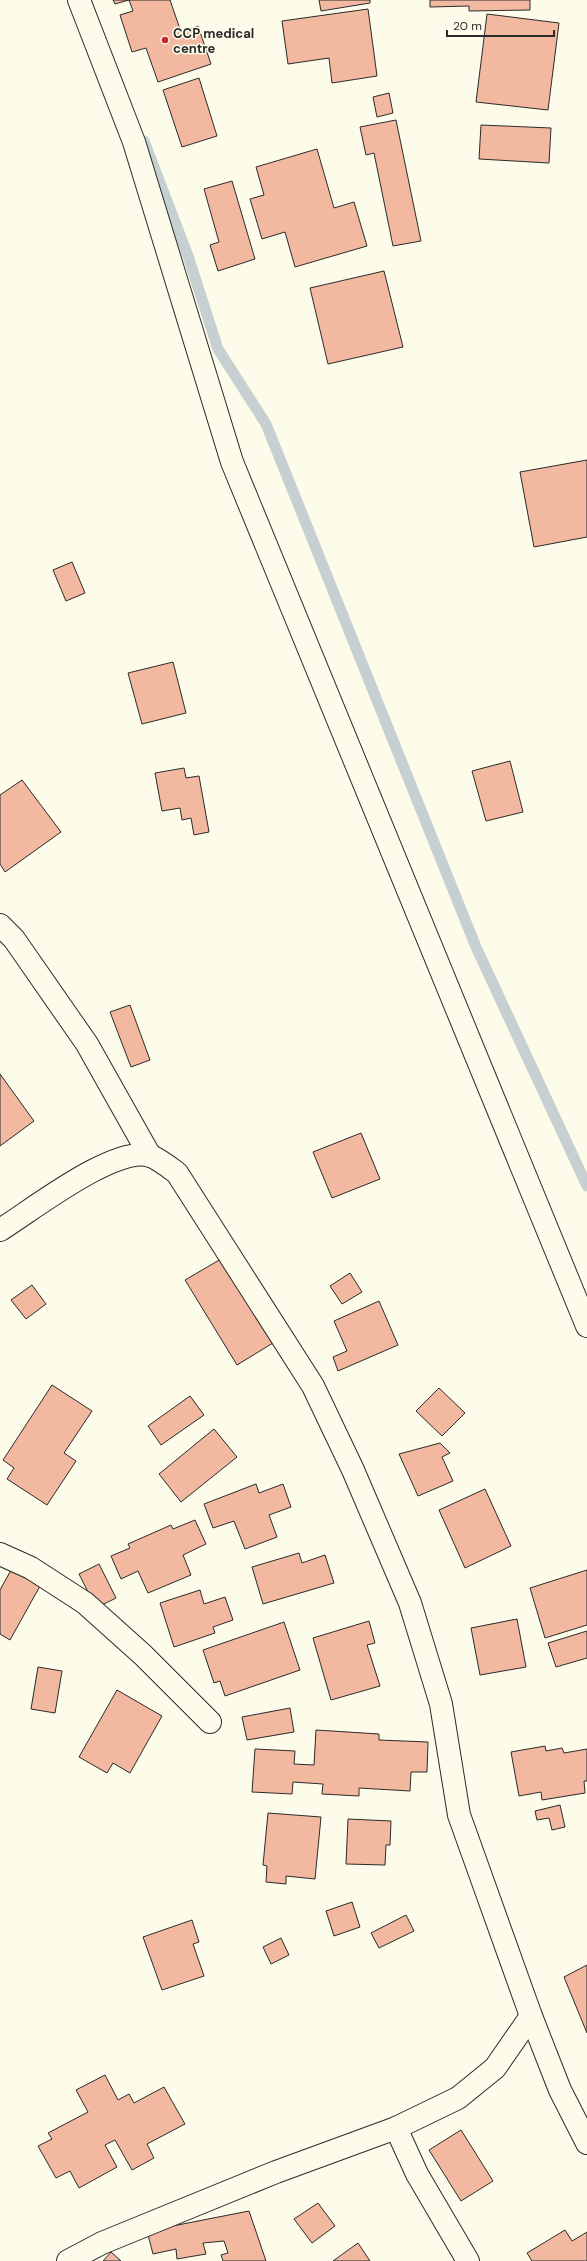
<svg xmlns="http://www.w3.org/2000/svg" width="587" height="2261" viewBox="0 0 587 2261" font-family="'DM Sans',sans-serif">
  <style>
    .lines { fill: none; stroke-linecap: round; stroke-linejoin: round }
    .stream { stroke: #c7d0d0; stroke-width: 11 }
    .building { fill: #f2b8a0; stroke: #2b2b2b }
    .minor-casing { stroke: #2b2b2b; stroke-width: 24 }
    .minor { stroke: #fdfbea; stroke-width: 22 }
    .poi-dot { fill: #c62828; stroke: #fdfbea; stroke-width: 1.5 }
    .labels { text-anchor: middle; stroke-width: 3; stroke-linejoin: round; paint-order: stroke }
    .poi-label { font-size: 13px; font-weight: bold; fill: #2b2b2b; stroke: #fdfbea; text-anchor: start }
  </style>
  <rect width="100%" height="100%" fill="#fdfbea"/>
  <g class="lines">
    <!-- stream -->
    <path class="stream" d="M144,141L188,256L218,349L266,424L476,947L587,1186"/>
  </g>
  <!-- building -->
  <g class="building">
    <path d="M113,0H129L115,4Z"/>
    <path d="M129,0H170L181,32L198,26L211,64L158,82L146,48L132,52L120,15L133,11Z"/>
    <path d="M319,0H370V3L321,11Z"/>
    <path d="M430,0H530V10L469,11V6L430,7Z"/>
    <path d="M368,9L377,76L332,83L329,58L288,64L282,21Z"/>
    <path d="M487,14L559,23L548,110L476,102Z"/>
    <path d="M199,78L217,136L182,147L163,90Z"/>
    <path d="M389,93L393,113L377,117L373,97Z"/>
    <path d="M396,120L421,241L393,246L374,153L366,155L360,127Z"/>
    <path d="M481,125L551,128L549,163L479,159Z"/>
    <path d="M317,149L334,208L354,202L367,246L295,267L285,232L262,239L250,199L264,195L256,167Z"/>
    <path d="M232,181L255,259L218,271L210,245L219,242L204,189Z"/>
    <path d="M384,271L403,347L328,364L310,288Z"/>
    <path d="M587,460V537L534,547L520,472Z"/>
    <path d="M72,562L85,593L66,601L53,570Z"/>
    <path d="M173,662L186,713L142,724L128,673Z"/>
    <path d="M510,761L523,812L486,821L472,771Z"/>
    <path d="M184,768L186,778L199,776L209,832L194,835L191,818L182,820L180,808L162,811L155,773Z"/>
    <path d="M22,780L61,832L5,872L0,864V795Z"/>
    <path d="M130,1005L150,1060L131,1067L110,1012Z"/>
    <path d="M0,1074L34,1121L0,1146Z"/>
    <path d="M361,1133L380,1179L332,1198L313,1152Z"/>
    <path d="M221,1259L273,1343L237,1365L185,1280Z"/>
    <path d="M350,1273L362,1292L342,1304L330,1286Z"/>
    <path d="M32,1285L46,1304L26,1319L11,1300Z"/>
    <path d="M379,1301L398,1345L338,1371L333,1357L347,1351L334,1321Z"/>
    <path d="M52,1385L92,1411L64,1453L76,1461L47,1505L7,1479L14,1468L3,1460Z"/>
    <path d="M439,1388L465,1413L442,1436L416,1411Z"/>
    <path d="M190,1396L204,1415L161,1445L148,1426Z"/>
    <path d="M214,1429L237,1457L181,1502L159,1474Z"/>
    <path d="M440,1443L450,1453L442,1457L453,1481L418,1496L399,1454Z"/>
    <path d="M256,1484L259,1493L283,1484L291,1507L269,1515L277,1537L245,1549L234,1521L213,1528L204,1504Z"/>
    <path d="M485,1489L511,1546L465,1568L439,1510Z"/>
    <path d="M195,1520L206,1544L183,1555L191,1575L148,1593L138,1571L121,1579L111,1556L130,1548L128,1544L171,1525L173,1529Z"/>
    <path d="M299,1553L302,1563L325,1555L334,1583L263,1604L252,1567Z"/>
    <path d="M99,1564L116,1598L96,1608L79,1574Z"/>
    <path d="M11,1570L40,1586L10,1640L0,1634V1590Z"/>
    <path d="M587,1570V1625L545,1638L530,1588Z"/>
    <path d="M200,1590L204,1604L225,1597L233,1620L213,1627L215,1633L174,1647L160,1603Z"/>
    <path d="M517,1619L526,1667L480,1675L471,1628Z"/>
    <path d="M369,1621L375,1643L367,1645L380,1686L331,1700L313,1638Z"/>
    <path d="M284,1622L300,1670L225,1696L220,1681L214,1683L203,1650Z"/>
    <path d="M587,1631V1658L556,1667L548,1643Z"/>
    <path d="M38,1667L62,1671L55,1713L31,1709Z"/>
    <path d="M117,1690L162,1716L130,1773L113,1763L107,1773L79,1757Z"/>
    <path d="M290,1708L294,1732L247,1740L242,1717Z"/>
    <path d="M316,1730L379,1734V1740L428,1742L427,1772H411L410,1791L359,1788V1796L322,1794L323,1784L293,1782L292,1794L252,1792L255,1749L295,1751L294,1764L314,1765Z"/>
    <path d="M545,1746L546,1751L562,1748L564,1753L587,1749V1781H584L585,1793L542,1800L541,1792L519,1796L511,1752Z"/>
    <path d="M560,1805L565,1827L552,1830L549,1818L537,1820L535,1811Z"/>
    <path d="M268,1813L321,1817L315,1879L286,1876V1884L266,1882L267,1866L263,1865Z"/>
    <path d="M348,1819L391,1821L390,1845H386L385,1865L346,1864Z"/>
    <path d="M352,1902L360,1927L334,1936L326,1911Z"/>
    <path d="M406,1915L414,1931L379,1948L371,1933Z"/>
    <path d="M192,1920L199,1942L193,1944L204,1976L162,1990L143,1937Z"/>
    <path d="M281,1938L289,1955L271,1964L263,1947Z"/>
    <path d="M587,1965V2033L564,1977Z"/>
    <path d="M105,2075L118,2100L129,2094L134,2103L164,2087L185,2124L147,2144L154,2158L132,2170L115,2140L105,2145L117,2167L79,2188L70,2171L56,2178L38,2146L52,2139L48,2133L88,2112L76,2090Z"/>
    <path d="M461,2130L493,2181L461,2201L429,2150Z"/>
    <path d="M318,2203L335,2226L312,2243L294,2219Z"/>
    <path d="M249,2211L266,2261H223L221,2255L228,2253L224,2241L203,2243L206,2254L177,2259L176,2249L153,2254L147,2231Z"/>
    <path d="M565,2230L572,2241L587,2232V2261H532L527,2253Z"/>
    <path d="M358,2243L370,2261H333Z"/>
    <path d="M111,2252L121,2261H103Z"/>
  </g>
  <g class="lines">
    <defs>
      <g id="minor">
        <path d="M79,0L134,142L232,462L587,1326"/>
        <path d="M0,925L14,939L87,1044L150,1156"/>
        <path d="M0,1230C31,1211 116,1144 151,1156C160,1160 169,1167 177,1173L313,1386L353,1470L410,1603L441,1704L459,1815L531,2016L560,2090L587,2143"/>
        <path d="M0,1554L31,1568L85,1603L143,1655L210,1722"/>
        <path d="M396,2128L417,2174L468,2261"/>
        <path d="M68,2261L102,2243L276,2172L396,2128L458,2098L495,2068L531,2016"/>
      </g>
    </defs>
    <!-- minor casing -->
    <use href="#minor" class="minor-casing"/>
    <!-- minor -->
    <use href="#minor" class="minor"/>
  </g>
  <!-- markers -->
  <circle class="poi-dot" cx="165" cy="40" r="4"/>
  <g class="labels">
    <!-- poi labels -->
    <g class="poi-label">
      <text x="173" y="38">CCP medical<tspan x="173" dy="15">centre</tspan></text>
    </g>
  </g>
  <!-- scale -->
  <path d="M447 30v6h107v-6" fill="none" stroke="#2b2b2b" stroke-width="2"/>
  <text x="453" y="30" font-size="12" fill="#2b2b2b" stroke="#fdfbea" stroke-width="3" paint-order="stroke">20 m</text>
</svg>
